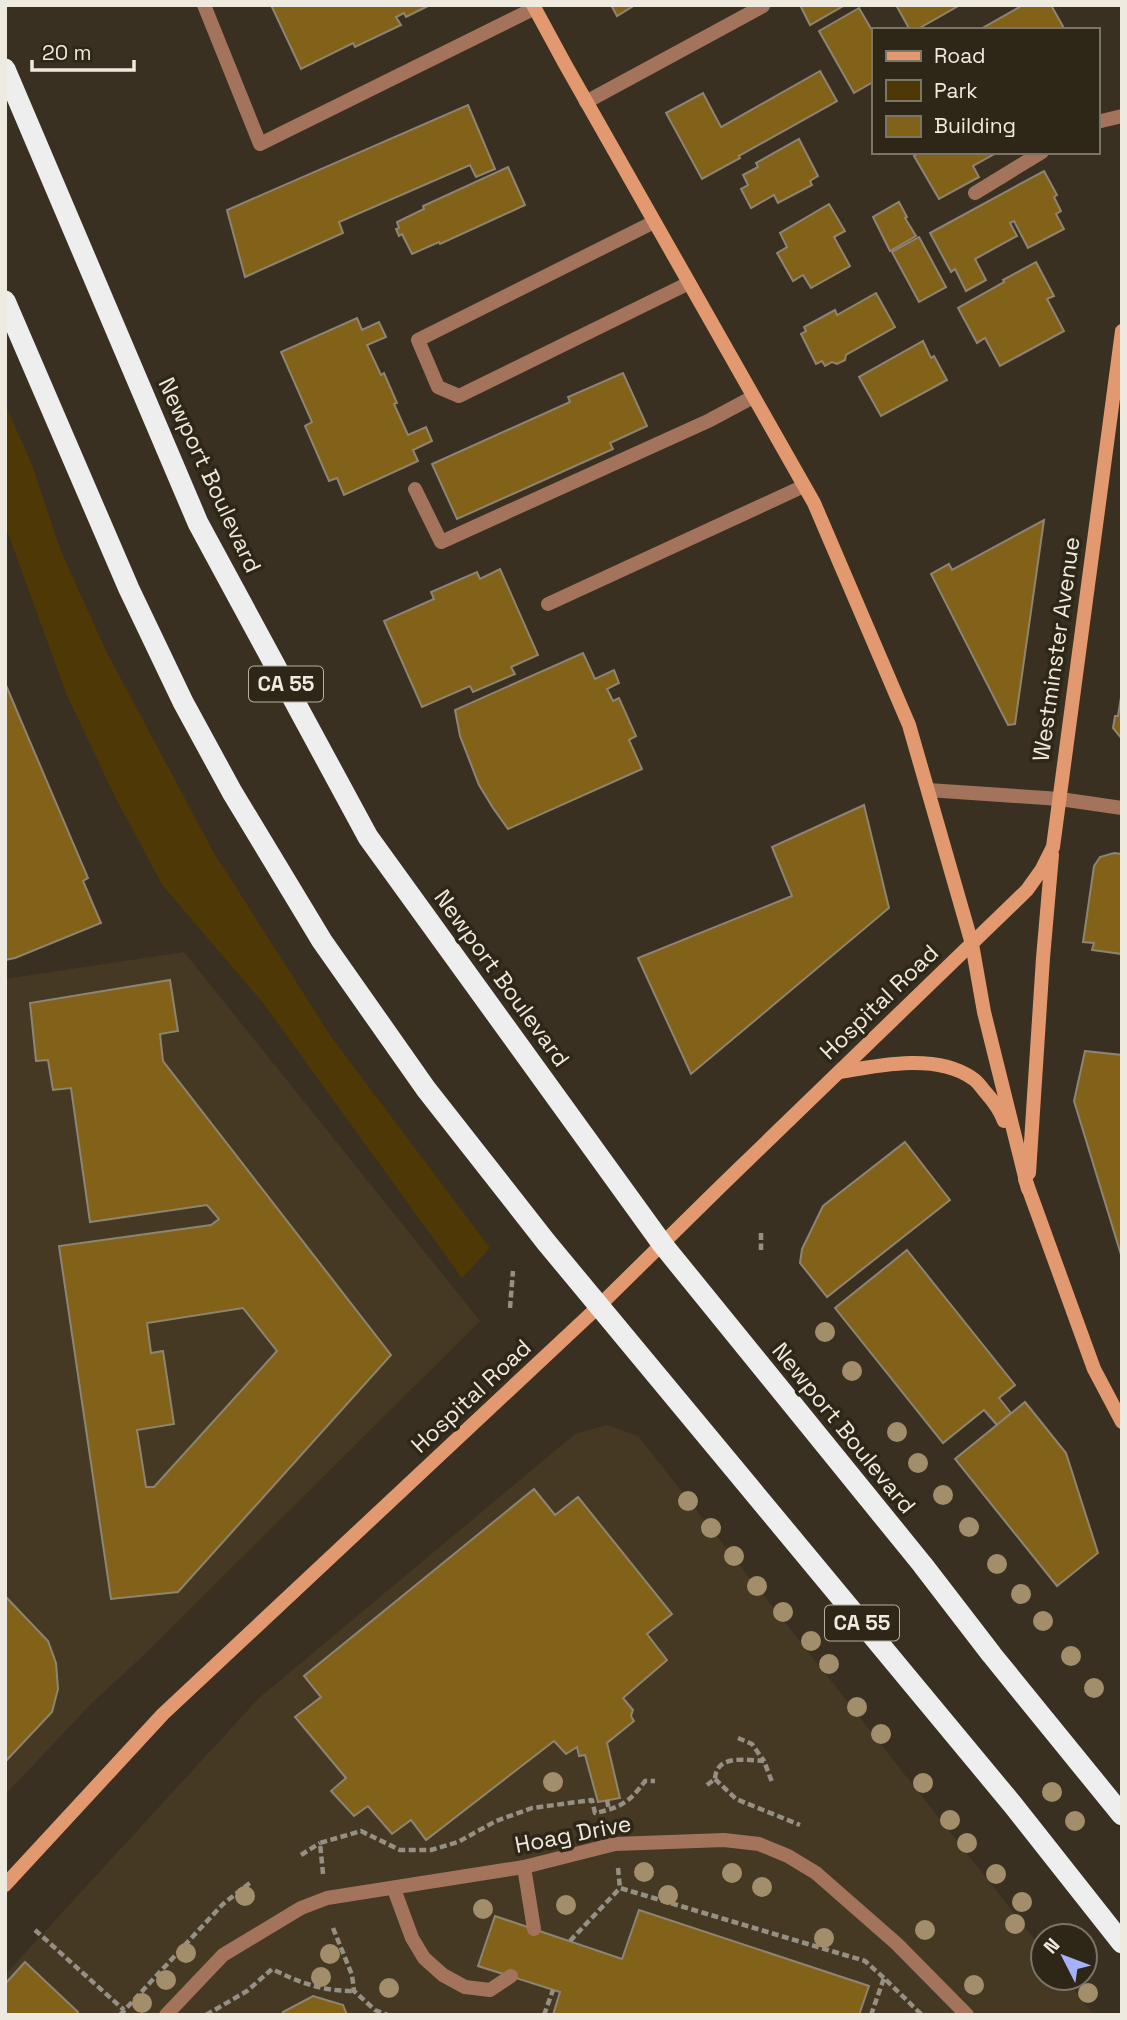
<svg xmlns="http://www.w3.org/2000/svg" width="1127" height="2020" viewBox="0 0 1127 2020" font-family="'Space Grotesk',sans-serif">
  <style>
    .built { fill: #453923 }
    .green { fill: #4e3806 }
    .building { fill: #826219; stroke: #8d8473; stroke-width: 2; fill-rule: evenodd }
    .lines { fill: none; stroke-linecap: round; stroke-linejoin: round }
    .path { stroke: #968f83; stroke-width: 4.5; stroke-dasharray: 7 3.5; stroke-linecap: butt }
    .lane { stroke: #a3745b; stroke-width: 14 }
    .street { stroke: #a3745b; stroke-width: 14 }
    .secondary { stroke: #e3996f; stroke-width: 14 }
    .highway { stroke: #eee; stroke-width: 21 }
    .tree { fill: #a28e6a }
    .labels { text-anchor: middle; stroke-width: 7; stroke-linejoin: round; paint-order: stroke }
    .shield { fill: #2e2718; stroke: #b5b0a4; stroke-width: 2 }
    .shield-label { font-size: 21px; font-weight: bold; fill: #efeae0 }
    .street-label { font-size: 23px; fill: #efeae0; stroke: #2e2718 }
  </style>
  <rect width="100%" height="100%" fill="#393021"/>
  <!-- built -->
  <g class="built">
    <path d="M184,952L480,1321L147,1652L91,1704L5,1795V979Z"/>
    <path d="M607,1425L638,1436L1043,1950V1978H1065L1094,2015H5V1975L258,1699L575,1434Z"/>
  </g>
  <!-- green -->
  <path class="green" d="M5,404L32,465L61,551L106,651L214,853L332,1038L490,1248L462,1278L263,1003L163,886L115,797L66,693L5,525Z"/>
  <!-- building -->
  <g class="building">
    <path d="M271,5H430L406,17L404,13L396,17L401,25L355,47L353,43L301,69Z"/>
    <path d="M611,5H635L617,16Z"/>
    <path d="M800,5H845L810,25Z"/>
    <path d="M896,5H960L916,30H910Z"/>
    <path d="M1023,5H1051L1065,30H979Z"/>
    <path d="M859,8L873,32V82L854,93L819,31Z"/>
    <path d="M820,71L837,101L739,156L740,158L702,179L666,113L703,93L721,127Z"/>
    <path d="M468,105L495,169L476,177L470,165L339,222L343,233L245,277L227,210Z"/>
    <path d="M799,139L818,176L810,181L812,185L778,203L774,195L751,208L741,189L748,185L743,175L758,167L756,163Z"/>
    <path d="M920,152H998L973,166L979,177L939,199L914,156Z"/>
    <path d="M508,167L525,205L440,244L439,242L412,254L402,234L399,236L396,229L399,228L397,222L424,209L423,206Z"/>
    <path d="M1044,171L1057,195L1054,197L1061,211L1056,214L1064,229L1028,248L1014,221L1010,223L1017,236L975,259L986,280L966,291L955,269L951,272L930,233Z"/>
    <path d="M899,202L907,217L905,218L916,236L890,251L873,217Z"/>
    <path d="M829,204L845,231L834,237L850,266L811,288L803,275L793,281L777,253L787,247L780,233Z"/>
    <path d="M919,237L946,287L919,302L892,252Z"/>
    <path d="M1036,262L1054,296L1047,299L1064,331L1000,366L985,338L977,343L958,308L1004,282L1003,280Z"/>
    <path d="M876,293L895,327L846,355L845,360L837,364L832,362L825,366L822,361L816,364L801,334L806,331L804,327L835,310L837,315Z"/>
    <path d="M357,318L362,330L379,322L386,337L367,345L381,375L384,373L397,403L394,404L408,435L426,427L432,441L413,450L418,461L344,495L337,478L329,481L305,426L312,422L281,352Z"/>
    <path d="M923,341L931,358L934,356L947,380L881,416L859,377Z"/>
    <path d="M623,373L647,426L610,443L613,449L457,519L432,464L570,402L568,397Z"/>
    <path d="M1044,520L1015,724L1008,725L931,574L949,564L952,570Z"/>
    <path d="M500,569L538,655L511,667L515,674L473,692L470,686L422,707L384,621L434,599L431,592L477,572L480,579Z"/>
    <path d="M583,653L595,679L614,670L619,683L607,689L613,701L619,698L636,736L629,740L642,769L508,829L493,808L479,785L460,736L455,710Z"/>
    <path d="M5,683L88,878L83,881L101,923L15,958L5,960Z"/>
    <path d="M1122,691V739L1113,728L1115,716H1118Z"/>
    <path d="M864,805L889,908L691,1074L638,958L792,896L772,847Z"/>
    <path d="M1114,853L1122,854V954L1092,950L1094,943L1083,942L1094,866L1100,857Z"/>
    <path d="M170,980L178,1031L160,1034L163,1061L391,1355L178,1592L111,1599L59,1246L211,1225L219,1219L207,1205L90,1222L71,1088L53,1090L48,1060L36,1061L30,1003ZM243,1308L277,1351L154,1487H146L137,1430L174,1424L163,1351L151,1353L147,1323Z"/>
    <path d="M1085,1051L1122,1055V1258L1074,1101Z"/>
    <path d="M905,1142L950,1200L827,1297L800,1263L802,1249L823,1206Z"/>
    <path d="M907,1250L1015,1385L999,1398L1011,1413L997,1425L984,1410L943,1443L835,1308Z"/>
    <path d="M1025,1402L1066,1453L1098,1553L1057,1586L955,1459Z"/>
    <path d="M534,1489L555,1515L578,1497L672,1614L647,1634L667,1660L623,1698L633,1710L631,1716L634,1721L607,1743L620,1798L598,1802L585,1755L579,1756L577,1747L566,1754L554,1741L426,1840L411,1820L392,1834L368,1806L354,1816L331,1791L346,1778L295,1717L321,1697L304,1676Z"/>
    <path d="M5,1596L48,1641L56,1663L58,1689L52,1712L5,1762Z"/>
    <path d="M639,1910L869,1986L859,2015H553L560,1992L478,1966L495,1916L622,1959Z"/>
    <path d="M25,1962L78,2012L77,2015H5V1984Z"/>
    <path d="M313,1996L343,2005L347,2015H282L283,2012Z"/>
  </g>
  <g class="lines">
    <!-- path -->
    <g class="path">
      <path d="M761,1233V1250"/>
      <path d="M510,1308L513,1271"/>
      <path d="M738,1738L752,1744L764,1761"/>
      <path d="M715,1779L736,1799L800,1825"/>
      <path d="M707,1785L715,1779C716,1754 746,1760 764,1761L772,1782"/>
      <path d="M607,1800L609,1810"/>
      <path d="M301,1855L320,1843"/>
      <path d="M618,1868L620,1888L865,1961L884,1978"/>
      <path d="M323,1874L320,1843L361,1831L400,1850H431L458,1842L496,1821L532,1808L592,1800L595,1813C620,1808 630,1802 645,1781H655"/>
      <path d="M333,1928L352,1975L354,1991L375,2010L388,2015"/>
      <path d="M35,1930L124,2010"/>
      <path d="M570,1941L620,1888"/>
      <path d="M120,2015L223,1904L251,1882"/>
      <path d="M206,2015L247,1991L272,1969C300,1983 322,1991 354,1991"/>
      <path d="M544,2015L553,1990"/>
      <path d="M871,2015L884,1978L922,2015"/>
    </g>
    <!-- lane -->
    <g class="lane">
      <path d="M204,5L260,144L535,8"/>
      <path d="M586,102L763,6"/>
      <path d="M1097,122L1122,116"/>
      <path d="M975,193L1042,152"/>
      <path d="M654,222L418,340L438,387L459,396L689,283"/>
      <path d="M415,489L441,542L710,420L753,397"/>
      <path d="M548,604L804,486"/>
      <path d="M524,1867L534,1929"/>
      <path d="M394,1889L412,1938L424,1958L443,1975L465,1987L490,1990L511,1976"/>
    </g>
    <!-- street -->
    <g class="street">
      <path d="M928,790L1060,799L1122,808"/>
      <path d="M166,2015L223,1955L301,1908L327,1898L524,1867L615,1844L724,1840L759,1844L788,1856L816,1873L897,1944L967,2015"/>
    </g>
    <!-- secondary -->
    <g class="secondary">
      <path d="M533,5L565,64L814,503L909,725L972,944L984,1012L1028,1189"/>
      <path d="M840,1072C879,1065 937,1053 972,1078C978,1081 982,1089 987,1094C995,1103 1000,1110 1004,1121"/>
      <path d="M1029,1173L1043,958L1052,855"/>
      <path d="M1025,1179L1094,1369L1122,1422"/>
      <path d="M5,1885L163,1714L599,1306L722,1185L1027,890L1042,869L1053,847L1122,331"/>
    </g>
    <!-- highway -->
    <g class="highway">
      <path d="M5,69L198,523L368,837L663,1245L922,1564L992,1655L1122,1815"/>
      <path d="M5,301L129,589L183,702L232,792L322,941L426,1089L546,1242L1013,1805L1122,1943"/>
    </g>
  </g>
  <!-- trees -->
  <g class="tree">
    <circle cx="825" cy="1332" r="10"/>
    <circle cx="852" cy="1371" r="10"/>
    <circle cx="897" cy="1432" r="10"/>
    <circle cx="918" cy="1463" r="10"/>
    <circle cx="943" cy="1495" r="10"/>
    <circle cx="688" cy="1501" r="10"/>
    <circle cx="969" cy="1527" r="10"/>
    <circle cx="711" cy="1528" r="10"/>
    <circle cx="734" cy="1556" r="10"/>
    <circle cx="997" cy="1564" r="10"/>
    <circle cx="757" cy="1586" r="10"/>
    <circle cx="1021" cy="1594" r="10"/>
    <circle cx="783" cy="1612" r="10"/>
    <circle cx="1043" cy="1621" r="10"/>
    <circle cx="811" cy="1641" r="10"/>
    <circle cx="1071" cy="1656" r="10"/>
    <circle cx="829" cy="1664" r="10"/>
    <circle cx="1094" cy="1688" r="10"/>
    <circle cx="857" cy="1707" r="10"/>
    <circle cx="881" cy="1734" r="10"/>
    <circle cx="553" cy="1782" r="10"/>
    <circle cx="923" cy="1783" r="10"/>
    <circle cx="1052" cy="1792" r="10"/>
    <circle cx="950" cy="1820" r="10"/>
    <circle cx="1075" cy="1821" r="10"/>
    <circle cx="967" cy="1843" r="10"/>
    <circle cx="644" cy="1872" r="10"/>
    <circle cx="732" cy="1873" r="10"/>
    <circle cx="996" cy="1874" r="10"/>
    <circle cx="762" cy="1887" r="10"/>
    <circle cx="668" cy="1895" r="10"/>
    <circle cx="245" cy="1896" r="10"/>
    <circle cx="1022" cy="1902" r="10"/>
    <circle cx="566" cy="1905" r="10"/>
    <circle cx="483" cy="1909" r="10"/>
    <circle cx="1015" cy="1924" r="10"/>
    <circle cx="925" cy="1930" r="10"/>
    <circle cx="824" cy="1938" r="10"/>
    <circle cx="186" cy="1953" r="10"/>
    <circle cx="330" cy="1954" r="10"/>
    <circle cx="321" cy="1977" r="10"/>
    <circle cx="166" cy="1980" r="10"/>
    <circle cx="974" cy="1985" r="10"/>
    <circle cx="389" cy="1988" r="10"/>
    <circle cx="1088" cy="1993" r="10"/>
    <circle cx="142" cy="2003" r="10"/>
  </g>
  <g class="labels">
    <!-- shield labels -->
    <g class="shield">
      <rect x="249" y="666.5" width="74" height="35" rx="5"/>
      <rect x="825" y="1605.5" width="74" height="35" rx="5"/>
    </g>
    <g class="shield-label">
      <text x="286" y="691">CA 55</text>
      <text x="862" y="1630">CA 55</text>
    </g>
    <!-- street labels -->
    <g class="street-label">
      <text transform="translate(210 475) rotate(65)" y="8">Newport Boulevard</text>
      <text transform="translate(1056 649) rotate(-82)" y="8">Westminster Avenue</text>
      <text transform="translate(502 978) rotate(54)" y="8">Newport Boulevard</text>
      <text transform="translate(879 1002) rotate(-44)" y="8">Hospital Road</text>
      <text transform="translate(471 1396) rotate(-43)" y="8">Hospital Road</text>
      <text transform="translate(844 1428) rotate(51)" y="8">Newport Boulevard</text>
      <text transform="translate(573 1834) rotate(-11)" y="8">Hoag Drive</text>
    </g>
  </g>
  <!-- border -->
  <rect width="1127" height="2020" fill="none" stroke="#efeae0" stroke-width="14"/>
  <!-- legend -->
  <rect x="872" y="28" width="228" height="126" fill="#2e2718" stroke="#7b7568" stroke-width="2"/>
  <rect x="886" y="51" width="35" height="10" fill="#e3996f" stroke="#7b7568" stroke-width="2"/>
  <text x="934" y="63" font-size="21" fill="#efeae0">Road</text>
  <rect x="886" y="80" width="35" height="21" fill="#4e3806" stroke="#7b7568" stroke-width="2"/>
  <text x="934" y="98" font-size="21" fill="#efeae0">Park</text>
  <rect x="886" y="116" width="35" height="21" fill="#826219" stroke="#7b7568" stroke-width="2"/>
  <text x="934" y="133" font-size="21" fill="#efeae0">Building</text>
  <!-- north arrow -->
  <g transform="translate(1064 1957) rotate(312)"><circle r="33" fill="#2e2718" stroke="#7b7568" stroke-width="2"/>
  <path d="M0-5L12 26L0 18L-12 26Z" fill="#a6b1fc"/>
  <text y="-10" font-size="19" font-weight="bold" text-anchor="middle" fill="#efeae0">N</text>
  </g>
  <!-- scale -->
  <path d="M32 60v10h102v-10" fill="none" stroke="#efeae0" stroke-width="3.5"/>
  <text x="42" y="60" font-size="21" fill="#efeae0" stroke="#2e2718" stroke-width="5" paint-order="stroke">20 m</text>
</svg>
